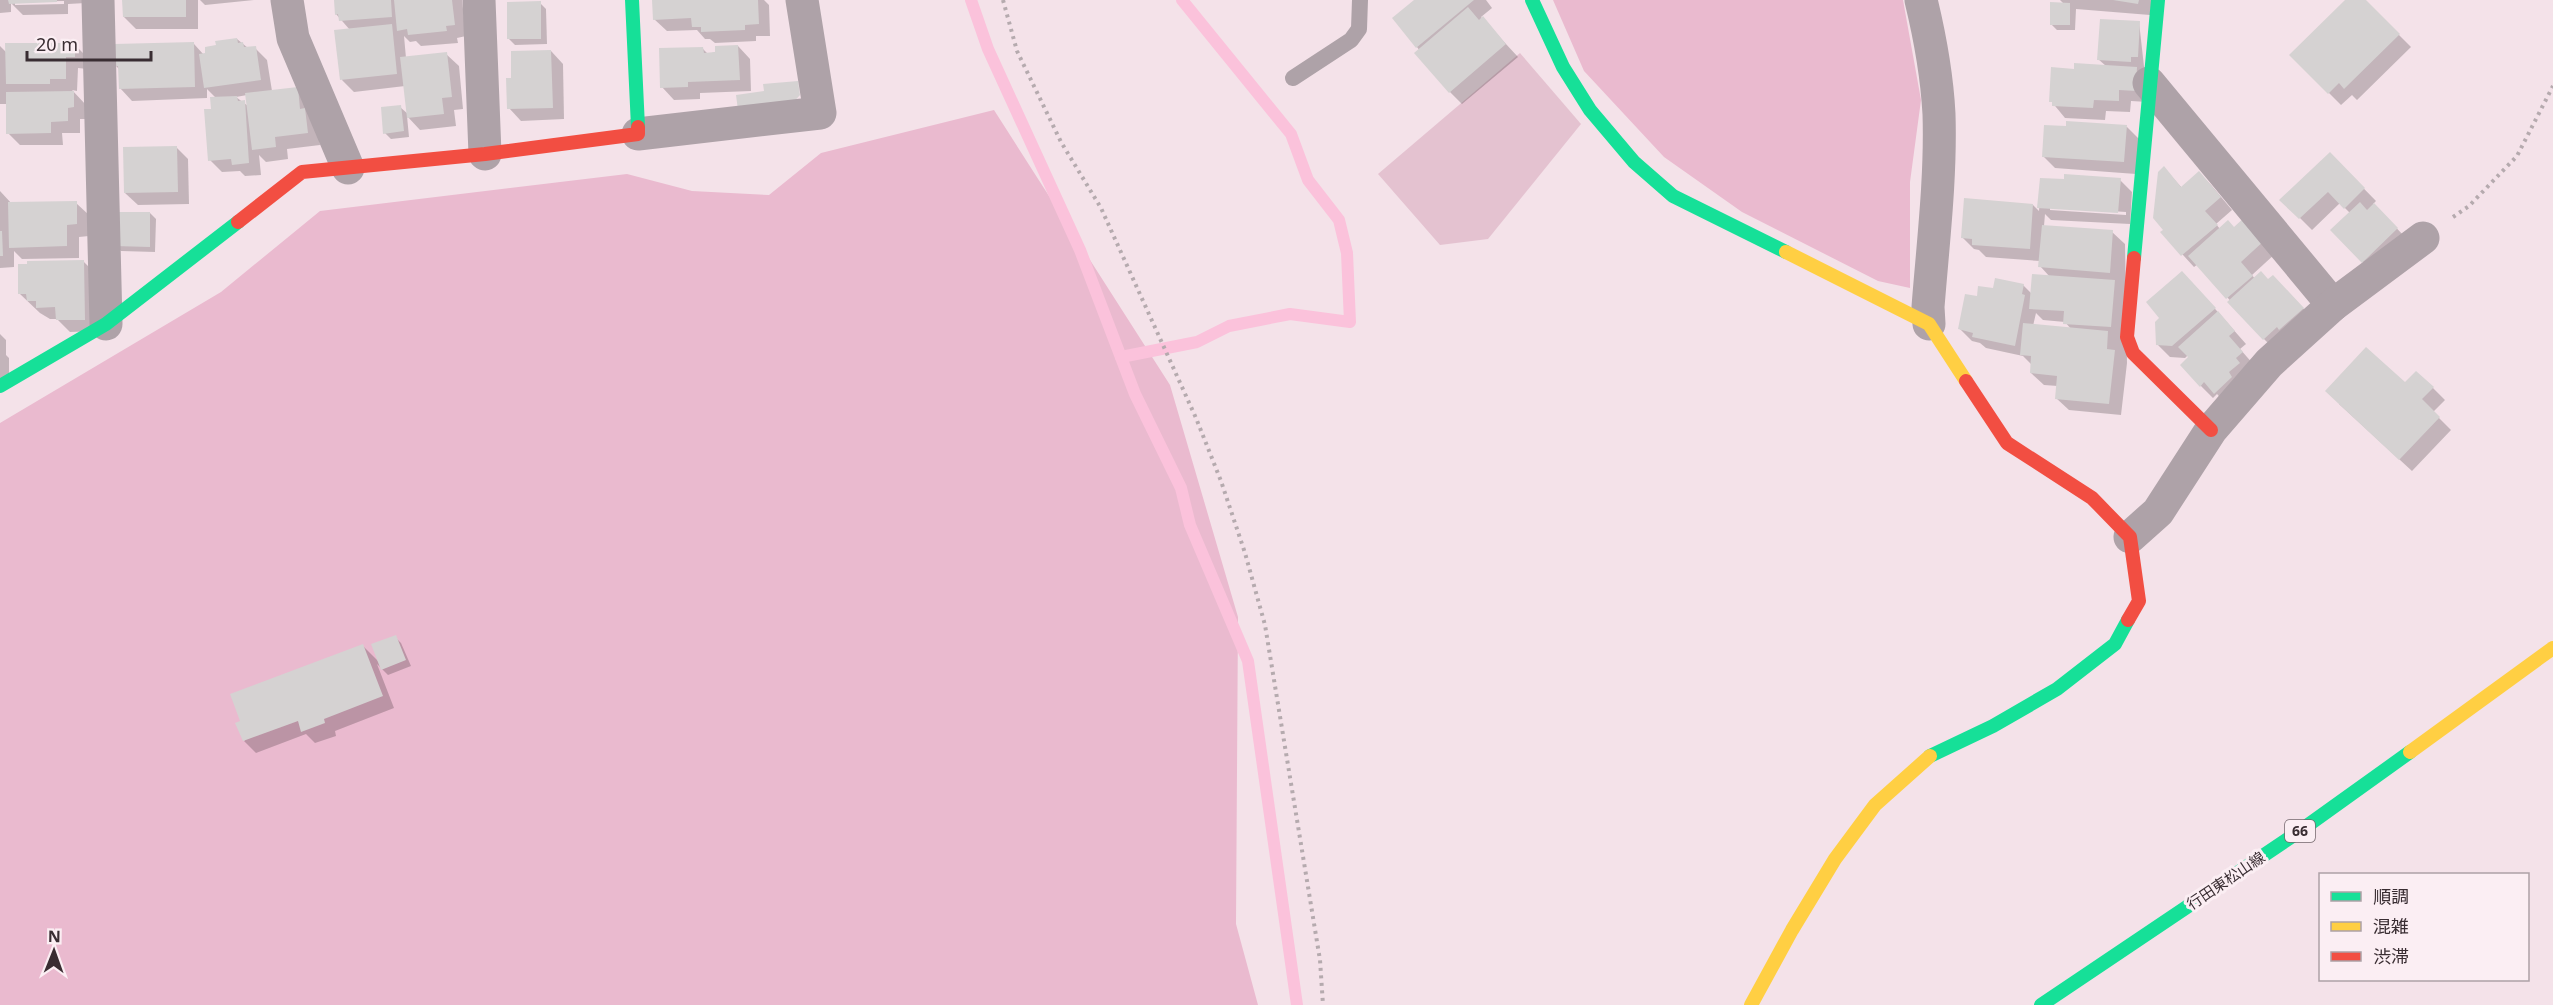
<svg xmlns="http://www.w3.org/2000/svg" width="2553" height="1005" viewBox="0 0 2553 1005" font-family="'Noto Sans','Noto Sans JP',sans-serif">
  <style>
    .green { fill: #e4c2d0 }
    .forest { fill: #eabacf }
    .shadow { fill: #0003; fill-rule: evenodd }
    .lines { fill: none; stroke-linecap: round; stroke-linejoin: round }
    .stream { stroke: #fbc2db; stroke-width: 12 }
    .building { fill: #d5d2d2 }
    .path { stroke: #b5aaae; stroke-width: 4; stroke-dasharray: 3 4.5; stroke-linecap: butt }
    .lane { stroke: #aea2a8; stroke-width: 16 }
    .street { stroke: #aea2a8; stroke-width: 33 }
    .fast { stroke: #16e098; stroke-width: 14 }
    .slow { stroke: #ffcf43; stroke-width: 14 }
    .jam { stroke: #f24e42; stroke-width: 14 }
    .labels { text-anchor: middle; stroke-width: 6; stroke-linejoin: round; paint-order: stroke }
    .shield { fill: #fbeef3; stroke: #73676c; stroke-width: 1.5 }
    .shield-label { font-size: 14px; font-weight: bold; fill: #392d32 }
    .street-label { font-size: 15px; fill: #392d32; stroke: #fbeef3 }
  </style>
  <rect width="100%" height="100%" fill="#f4e2e9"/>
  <!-- green -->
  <path class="green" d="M1520,53L1581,124L1488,239L1440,245L1378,174Z"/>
  <!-- forest -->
  <g class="forest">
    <path d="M1553,0H1903L1921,100L1910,182V288L1878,281L1742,212L1664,157L1584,71Z"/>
    <path d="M994,110L1170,385L1238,617L1236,924L1258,1005H0V423L221,292L320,211L627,174L692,191L769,195L821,153Z"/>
  </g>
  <!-- shadow -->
  <g class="shadow">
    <path d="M0,0H85L86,3L68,4V14L23,15L11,3V12L0,13ZM64,1V4L15,5V2Z"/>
    <path d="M124,0H198V29H136L124,17Z"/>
    <path d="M200,0H254L205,5Z"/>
    <path d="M335,0H462L466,36L457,38L458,43L421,46L416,41L410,42L404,36L406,58L446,54L459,66L463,109L454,110L456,126L420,130L407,116L409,137L391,139L385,133L400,107L408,114L405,86L354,92L342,80L350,30L336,14Z"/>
    <path d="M654,0H764L769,5L770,36H756V41L715,43L710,39H705L697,30L667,31L654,19Z"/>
    <path d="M1416,0H1486L1492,8L1481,17L1518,57L1462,104L1450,92L1417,47Z"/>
    <path d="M2060,0H2152L2150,15L2076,9L2075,30H2057L2051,24L2064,4Z"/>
    <path d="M2347,0H2364L2411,47L2357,100L2352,95L2341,105L2291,55Z"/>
    <path d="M540,3L546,9L547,44L515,45L509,39Z"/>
    <path d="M2139,22L2148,102L2131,101L2130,112L2106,111L2105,120L2065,118L2051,101L2075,70L2106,66L2098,59Z"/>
    <path d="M237,39L248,48H255L267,60L272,91L297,88L317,122L320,145L287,149L288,159L266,162L259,155L261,175L245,176L240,171L222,172L210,160L212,110L217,99L207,89V98L132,101L120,88L119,69L115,65L194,44L204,55ZM247,95L248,106L236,97Z"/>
    <path d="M75,45L87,57V69L78,68L77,91L72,90L86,105V119H80V133H62L63,145H20L8,133L7,104H0V46L7,53Z"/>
    <path d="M738,46L750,59L751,91L700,93V99L674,100L662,87L703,49L708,54Z"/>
    <path d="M551,51L563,64L564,119L521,121L509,108L513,79Z"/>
    <path d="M2127,127L2139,139L2136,174L2055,168L2043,156L2068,128Z"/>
    <path d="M176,147L188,159L189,204L138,205L125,193Z"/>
    <path d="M2330,154L2376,201L2373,204L2409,241L2375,274L2363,262L2350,213L2340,203L2312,230L2282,200Z"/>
    <path d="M2164,168L2182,188L2199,173L2211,185L2232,210L2216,224L2220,229L2235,228L2245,219L2276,253L2252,275L2255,279L2269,281L2285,289L2315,321L2276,351L2264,339L2198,264L2194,267L2162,232L2165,230Z"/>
    <path d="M2041,180H2120L2132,192L2130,224L2051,220L2045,214L2044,226L2112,232L2125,244L2127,363L2121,415L2069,410L2056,398L2058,386L2044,385L2031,373L2032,365L2023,356L1986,348L1980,343L1972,341L1960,329L1978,298L1994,290L2023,285L2032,294L2050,277L2040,266V261L1986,257L1979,250L1974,249L1962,237L2033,205L2039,211ZM2050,207L2126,212V215L2050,210ZM2036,313L2043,320L2065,322L2071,329L2033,326Z"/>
    <path d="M0,191L12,204L76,203L89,215V236L79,237V258L22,259L14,251V267L0,268Z"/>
    <path d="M150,213L156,219L155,252L121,251L115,245Z"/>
    <path d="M83,261L96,274L97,331L70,332L57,319H50L40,313L20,294Z"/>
    <path d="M2194,285L2246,344L2240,349L2254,365L2227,405L2217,394L2213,398L2201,386L2188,355L2185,358L2170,357L2158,345Z"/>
    <path d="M0,334L6,340V355L9,358V381H0Z"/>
    <path d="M2405,385L2433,388L2445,400L2433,412L2451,430L2412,471L2339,404Z"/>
    <path d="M395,637L401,643L411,666L388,675L377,664L394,708L335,731L336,736L315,743L306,734L256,753L244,741L362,645L379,662Z"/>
  </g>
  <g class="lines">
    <!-- stream -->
    <g class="stream">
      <path d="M971,0L988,49L1080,250L1135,394L1181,488L1190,525L1248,661L1297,1005"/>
      <path d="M1121,357L1197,342L1229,326L1290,314L1350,322L1347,253L1339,220L1308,180L1291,134L1182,0"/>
    </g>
  </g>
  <!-- building -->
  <g class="building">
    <path d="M8,0H57V2L9,4Z"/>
    <path d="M122,0H186V17H123Z"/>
    <path d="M334,0H391L392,17L339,21L338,14L335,15Z"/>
    <path d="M394,0H452L455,25L446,26L447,31L408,35L407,29L397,31Z"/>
    <path d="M652,0H758L759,24L745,25V30L701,32V27H692L691,18L653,20Z"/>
    <path d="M1414,0H1474L1416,48L1392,18Z"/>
    <path d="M2113,0H2139L2138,4Z"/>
    <path d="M2345,0H2366L2400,34L2344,89L2339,83L2328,94L2289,55Z"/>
    <path d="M541,1V39H507V2Z"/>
    <path d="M2050,2L2070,3V25H2050Z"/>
    <path d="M1468,7L1479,20L1483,16L1506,44L1449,93L1414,53Z"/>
    <path d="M2100,19L2140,21L2138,57H2131V62L2097,60Z"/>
    <path d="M392,24L397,74L340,80L334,30Z"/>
    <path d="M237,38L238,43L243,42L244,47L256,46L261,80L204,88L199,54L205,53V47L216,45L215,41Z"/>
    <path d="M194,42L195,87L119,89L118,66H114V44Z"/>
    <path d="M5,43H75V57H66V79H50V84H6Z"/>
    <path d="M738,45L740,80L688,82V87L660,88L659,48L703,47L704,53L715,52V46Z"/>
    <path d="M551,50L553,108L507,109L506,78H511V51Z"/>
    <path d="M447,52L452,97L442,98L444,114L407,118L400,57Z"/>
    <path d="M2074,63L2137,67L2136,91L2119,90V101L2094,100L2093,108L2052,106V102H2049L2051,67L2074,69Z"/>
    <path d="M798,81L800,95L792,104L738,110L736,95L764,91L763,84Z"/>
    <path d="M298,87L300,109L305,108L308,133L275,137L276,147L252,150L245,93Z"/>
    <path d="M74,91V107L68,108V121L51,122V133L6,134V92Z"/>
    <path d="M237,96L238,101L245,100L249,163L232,165L231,159L208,161L204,109H211L210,97Z"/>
    <path d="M401,105L404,131L383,134L381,107Z"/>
    <path d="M2066,121L2127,125L2124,162L2042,157L2044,125L2066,126Z"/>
    <path d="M177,146L178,192L124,193L123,147Z"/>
    <path d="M2330,152L2365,188L2344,209L2328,192L2299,219L2279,200Z"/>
    <path d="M2164,166L2181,187L2199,171L2221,197L2205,211L2218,225L2181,256L2160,232L2163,230L2153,218L2158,172Z"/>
    <path d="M2064,174L2121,178L2118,213L2037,208L2040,178L2064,179Z"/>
    <path d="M1964,198L2033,204L2030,249L1972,245V239L1961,238Z"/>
    <path d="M77,201V224L67,225V246L9,248L8,202Z"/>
    <path d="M2360,202L2367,210L2374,203L2398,228L2362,263L2330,230Z"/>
    <path d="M114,212H150V247L114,246Z"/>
    <path d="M2245,217L2265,240L2241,262L2253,276L2226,299L2188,256L2228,220L2234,227Z"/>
    <path d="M2042,225L2113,230L2110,273L2038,267Z"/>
    <path d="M0,231H2L3,256H0Z"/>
    <path d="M84,260L85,320H56L55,307L36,308V301H27L26,294H18V264H27V261Z"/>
    <path d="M2182,271L2216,308L2172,346L2156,345L2155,322L2159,318L2146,302Z"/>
    <path d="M2261,271L2268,279L2273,275L2304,308L2279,330L2277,327L2263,340L2227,302Z"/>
    <path d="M2032,274L2115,280L2111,327L2063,324L2064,311L2029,309Z"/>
    <path d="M1995,278L2024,284L2022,294L2025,295L2015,346L1972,337L1973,333L1958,329L1965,294L1977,296L1978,286L1993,288Z"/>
    <path d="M2218,311L2235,331L2229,336L2243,352L2236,358L2240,363L2229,372L2232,377L2214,394L2204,382L2200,387L2180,365L2188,357L2178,347Z"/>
    <path d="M2023,323L2108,331L2107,349L2115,350L2109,404L2055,399L2057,376L2030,373L2031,356L2020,355Z"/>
    <path d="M2366,347L2405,382L2416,371L2434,387L2422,399L2440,417L2399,460L2325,391Z"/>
    <path d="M396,635L406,660L381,670L371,644Z"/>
    <path d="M363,644L383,696L324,719L325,723L301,732L298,721L243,741L235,723L240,721L230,694Z"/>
  </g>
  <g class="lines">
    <!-- path -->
    <g class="path">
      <path d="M1003,0L1017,51L1061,142L1101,208L1196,418L1221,481L1245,553L1265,625L1320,960L1323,1005"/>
      <path d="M2453,217L2469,206L2517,156L2553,86"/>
    </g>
    <!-- lane -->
    <path class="lane" d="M1293,78L1351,40L1359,29L1360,0"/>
    <!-- street -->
    <g class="street">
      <path d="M98,0L106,324"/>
      <path d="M287,0L293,38L348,168"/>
      <path d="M479,0L485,154"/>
      <path d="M1921,0C1930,37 1937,76 1939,114C1941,178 1933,243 1928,307L1929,324"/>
      <path d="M2149,83L2333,305"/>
      <path d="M638,134L820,113L802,0"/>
      <path d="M2130,537L2158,512L2211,430L2269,363L2333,305L2423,238"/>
    </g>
    <!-- fast -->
    <g class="fast">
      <path d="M632,0L638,127"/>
      <path d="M1532,0L1563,67L1590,110L1634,162L1673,196L1786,252"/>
      <path d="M2134,258L2158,0"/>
      <path d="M0,386L106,324L238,222"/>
      <path d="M1930,756L1993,726L2057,689L2115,644L2128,620"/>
      <path d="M2041,1005L2297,833L2410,752"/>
    </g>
    <!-- slow -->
    <g class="slow">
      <path d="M1786,252L1929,324L1966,381"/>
      <path d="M2410,752L2553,648"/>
      <path d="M1751,1005L1792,930L1835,859L1875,805L1930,756"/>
    </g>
    <!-- jam -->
    <g class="jam">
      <path d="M238,222L302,172L485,154L638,134V127"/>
      <path d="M2134,258L2127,337L2133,353L2211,430"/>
      <path d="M1966,381L2007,443L2092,498L2130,537L2139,601L2128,620"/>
    </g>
  </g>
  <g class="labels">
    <!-- shield labels -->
    <rect class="shield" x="2285" y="820" width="30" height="22" rx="4.5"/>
    <g class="shield-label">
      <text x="2300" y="836">66</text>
    </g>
    <!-- street labels -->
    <g class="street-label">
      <text transform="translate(2226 881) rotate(-34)" y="5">行田東松山線</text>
    </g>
  </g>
  <!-- legend -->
  <rect x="2319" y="873" width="210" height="108" fill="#fbeef3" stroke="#ada1a6" stroke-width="1.5"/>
  <rect x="2331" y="892" width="30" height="9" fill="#16e098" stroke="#ada1a6" stroke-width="1.5"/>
  <text x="2373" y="903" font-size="18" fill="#392d32">順調</text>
  <rect x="2331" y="922" width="30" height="9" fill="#ffcf43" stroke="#ada1a6" stroke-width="1.5"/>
  <text x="2373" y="933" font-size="18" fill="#392d32">混雑</text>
  <rect x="2331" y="952" width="30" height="9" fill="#f24e42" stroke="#ada1a6" stroke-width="1.5"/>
  <text x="2373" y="963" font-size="18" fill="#392d32">渋滞</text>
  <!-- north arrow -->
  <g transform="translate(54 951) rotate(1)" stroke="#fbeef3" stroke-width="4.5" paint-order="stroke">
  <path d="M0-4.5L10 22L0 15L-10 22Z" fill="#392d32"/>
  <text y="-9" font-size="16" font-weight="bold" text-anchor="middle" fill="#392d32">N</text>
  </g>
  <!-- scale -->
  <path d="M27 51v9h124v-9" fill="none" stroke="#392d32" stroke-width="3"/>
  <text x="36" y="51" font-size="18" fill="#392d32" stroke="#fbeef3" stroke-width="4.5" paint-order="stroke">20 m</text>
</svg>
